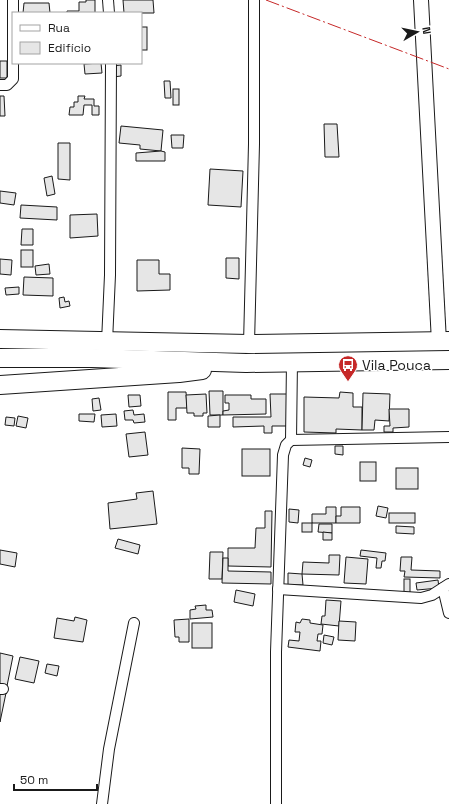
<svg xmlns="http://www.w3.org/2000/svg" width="449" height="804" viewBox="0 0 449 804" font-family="'Space Grotesk',sans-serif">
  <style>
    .building { fill: #e6e6e6; stroke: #1a1a1a }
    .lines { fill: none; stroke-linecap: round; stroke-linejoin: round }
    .street-casing { stroke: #1a1a1a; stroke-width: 12 }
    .secondary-casing { stroke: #1a1a1a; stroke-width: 16 }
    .highway-casing { stroke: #1a1a1a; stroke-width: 20 }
    .street { stroke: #fff; stroke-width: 10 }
    .secondary { stroke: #fff; stroke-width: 14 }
    .highway { stroke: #fff; stroke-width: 18 }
    .power { stroke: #c62828; stroke-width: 1; stroke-dasharray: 14 3 2 3; stroke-linecap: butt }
    .labels { text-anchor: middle; stroke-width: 3; stroke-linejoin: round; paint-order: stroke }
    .poi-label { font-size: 14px; fill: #1a1a1a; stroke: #fff; text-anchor: start }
  </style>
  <rect width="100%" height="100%" fill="#fff"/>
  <!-- building -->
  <g class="building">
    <path d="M86,0H95V13H67V11H79V2H86Z"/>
    <path d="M123,0H153L154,13H124Z"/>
    <path d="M24,3H49L50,13H23Z"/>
    <rect x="141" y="27" width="6" height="23"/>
    <rect x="0" y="61" width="7" height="17"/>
    <path d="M101,63L102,73L85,74L84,64Z"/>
    <path d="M121,65V76L113,77L112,66Z"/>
    <path d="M164,81H170L171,98H165Z"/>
    <rect x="173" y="89" width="6" height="16"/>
    <path d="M0,96H4L5,116H0Z"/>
    <path d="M78,96H85L84,99H94V106H99V115H92V105H84L83,115H69L70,107H74V102H78Z"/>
    <path d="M324,124H337L339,157H325Z"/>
    <path d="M121,126L163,130L161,151L140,149V145L119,143Z"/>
    <path d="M171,135H184L183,148H172Z"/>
    <path d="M58,143H70V180L58,179Z"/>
    <path d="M161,151L165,152V161H136V153Z"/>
    <path d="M210,169L243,171L241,207L208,205Z"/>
    <path d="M52,176L55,194L47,196L44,178Z"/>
    <path d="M0,191L16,193L14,205L0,203Z"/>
    <path d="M21,205L57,207V220L20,218Z"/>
    <path d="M97,214L98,236L70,238V215Z"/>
    <path d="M22,229H33V245H21Z"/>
    <rect x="21" y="250" width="12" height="17"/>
    <path d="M226,258H239V279L226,278Z"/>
    <path d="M0,259L12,260L11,275L0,274Z"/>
    <path d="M137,260H159V274H170V290L137,291Z"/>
    <path d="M49,264L50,274L36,275L35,266Z"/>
    <path d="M24,277L53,278V296L23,295Z"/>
    <path d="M19,287V294L6,295L5,288Z"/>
    <path d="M64,297L65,302L69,301L70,306L60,308L59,298Z"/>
    <path d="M209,391H223V415H210Z"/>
    <path d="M168,392H186L187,408H176V420H168Z"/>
    <path d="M340,392L353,393V407H362V430L336,429V433L304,432V397L339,398Z"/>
    <path d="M363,393L390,394L389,421L375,420L374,430H362Z"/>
    <path d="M206,394L207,413H203V416H194V413H187L186,395Z"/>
    <path d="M270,394H287L288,426H272V433H264V426L233,427V417H271Z"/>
    <path d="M128,395H140L141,406L129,407Z"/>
    <path d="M225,395H251V399H266V414L223,415V411L229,410V403H225Z"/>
    <path d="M99,398L101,410L93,411L92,399Z"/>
    <path d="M389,409H409V427L393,428V432H384V426H390Z"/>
    <path d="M133,410L134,415L144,414L145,422L134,423L133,420H125L124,411Z"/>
    <path d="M79,414H95L94,422L79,421Z"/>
    <path d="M116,414L117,426L102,427L101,415Z"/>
    <path d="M220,415V427H208V416Z"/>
    <path d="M18,416L28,418L26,428L16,426Z"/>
    <path d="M6,417L15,418L14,426L5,425Z"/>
    <path d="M145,432L148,455L129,457L126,434Z"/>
    <path d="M335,446H343V455L335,454Z"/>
    <path d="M182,448L200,449L199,474H189V468H182Z"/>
    <rect x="242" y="449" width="28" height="27"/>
    <path d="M305,458L312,460L310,467L303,465Z"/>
    <rect x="360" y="462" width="16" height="19"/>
    <rect x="396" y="468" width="22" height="21"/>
    <path d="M153,491L157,524L110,529L108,503L137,499L136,493Z"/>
    <path d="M378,506L388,508L386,518L376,516Z"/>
    <path d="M326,507H336V523H312V514H326Z"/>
    <path d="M341,507H360V523H336V516H341Z"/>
    <path d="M289,509L299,510L298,523L289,522Z"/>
    <path d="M265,511H272L271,567L228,566V548H255L256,528H265Z"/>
    <rect x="389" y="513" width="26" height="10"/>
    <rect x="302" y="523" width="10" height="9"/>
    <path d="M319,524H332V533L318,532Z"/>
    <path d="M396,526L414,527V534L396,533Z"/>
    <path d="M323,532L332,533V540H323Z"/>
    <path d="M118,539L140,545L138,554L115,548Z"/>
    <path d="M0,550L17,553L15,567L0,564Z"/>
    <path d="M361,550L386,553L385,561H382L381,568H376L377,558L360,556Z"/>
    <path d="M210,552H223L222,579H209Z"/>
    <path d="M329,555H340L339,575L302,574L303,562L329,563Z"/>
    <path d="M346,557L368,559L366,584L344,583Z"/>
    <path d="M401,557H412L411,570L440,571V578L404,577L405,571H400Z"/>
    <path d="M223,558H228V571L271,572V584L222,583Z"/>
    <path d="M288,573L302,574L303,585H288Z"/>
    <rect x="404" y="579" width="6" height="14"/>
    <path d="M438,580L439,588L417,590L416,583Z"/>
    <path d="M236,590L255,594L253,606L234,602Z"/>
    <path d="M326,600L341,601L339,626L321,624L322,616H325Z"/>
    <path d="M206,605V610H212L213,617L190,619V610L196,609L195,606Z"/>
    <path d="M75,617L87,620L83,642L54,638L57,618L74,621Z"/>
    <path d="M189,619V642H179V637H175L174,620Z"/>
    <path d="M302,619L310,620V623L323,625L322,634H318L317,641H321L320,651L288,647L289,640L299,641L300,632H295L296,622L300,623Z"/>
    <path d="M339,621L356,622L355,641L338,640Z"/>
    <rect x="192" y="623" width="20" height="25"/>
    <path d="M324,635L334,637L332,645L323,643Z"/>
    <path d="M0,653L13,656L7,686L0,685Z"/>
    <path d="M20,657L39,661L34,683L15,679Z"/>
    <path d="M47,664L59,666L57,676L45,673Z"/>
    <path d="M0,692L6,693L0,722Z"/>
  </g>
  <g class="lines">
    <defs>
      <g id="street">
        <path d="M108,0L109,13"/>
        <path d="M0,85H7L13,79V0"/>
        <path d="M107,342L110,275L111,63"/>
        <path d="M249,344L254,144V0"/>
        <path d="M291,440L449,437"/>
        <path d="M443,588L449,613"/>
        <path d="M278,589L421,598L432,595L449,584"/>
        <path d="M0,689H3"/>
        <path d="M102,804L109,749L134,623"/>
        <path d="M276,804V652L283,455L286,445L291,440L292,361"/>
      </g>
      <path id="secondary" d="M421,0L439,342"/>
      <g id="highway">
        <path d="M0,339L249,344L449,341"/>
        <path d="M0,358H92L246,363L449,360"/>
        <path d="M0,385L179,373L202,370"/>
      </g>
    </defs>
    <!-- street casing -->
    <use href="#street" class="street-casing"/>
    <!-- secondary casing -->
    <use href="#secondary" class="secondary-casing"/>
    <!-- highway casing -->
    <use href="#highway" class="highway-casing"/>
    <!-- street -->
    <use href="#street" class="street"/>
    <!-- secondary -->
    <use href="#secondary" class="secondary"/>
    <!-- highway -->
    <use href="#highway" class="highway"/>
    <!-- power -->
    <path class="power" d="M266,0L449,69"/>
  </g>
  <!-- icons -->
  <defs>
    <symbol id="bus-pin" viewBox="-11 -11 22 30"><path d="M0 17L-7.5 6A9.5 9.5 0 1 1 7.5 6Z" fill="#c62828" stroke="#fff"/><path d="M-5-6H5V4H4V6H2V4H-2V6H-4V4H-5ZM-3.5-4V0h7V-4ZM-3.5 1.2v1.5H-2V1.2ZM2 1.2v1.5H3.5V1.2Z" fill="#fff"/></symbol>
  </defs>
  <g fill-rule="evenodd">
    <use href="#bus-pin" x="337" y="354" width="22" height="30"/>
  </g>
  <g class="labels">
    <!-- poi labels -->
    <g class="poi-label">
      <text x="362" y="370">Vila Pouca</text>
    </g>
  </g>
  <!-- legend -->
  <rect x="12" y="12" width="130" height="52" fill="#ffffff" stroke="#a3a3a3"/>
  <rect x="20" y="25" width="20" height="6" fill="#ffffff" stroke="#a3a3a3"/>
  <text x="48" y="32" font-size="12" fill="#1a1a1a">Rua</text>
  <rect x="20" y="42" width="20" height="12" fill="#e6e6e6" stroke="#a3a3a3"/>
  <text x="48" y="52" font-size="12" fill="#1a1a1a">Edifício</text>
  <!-- north arrow -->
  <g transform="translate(417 32) rotate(81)" stroke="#ffffff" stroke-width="3" paint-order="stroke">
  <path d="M0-3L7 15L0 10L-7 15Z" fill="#1a1a1a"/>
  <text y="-6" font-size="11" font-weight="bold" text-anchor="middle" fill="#1a1a1a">N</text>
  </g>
  <!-- scale -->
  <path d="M14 784v6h83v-6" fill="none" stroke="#1a1a1a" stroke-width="2"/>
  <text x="20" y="784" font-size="12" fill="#1a1a1a" stroke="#ffffff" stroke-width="3" paint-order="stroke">50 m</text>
</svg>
